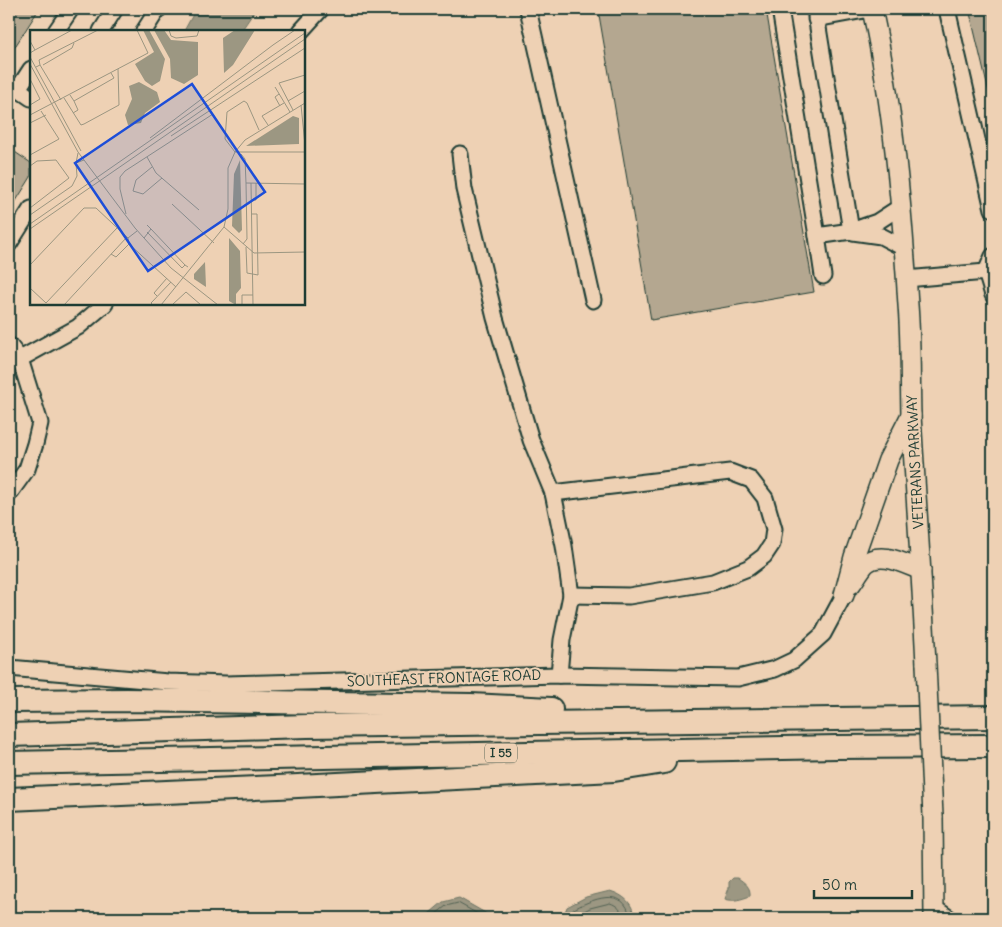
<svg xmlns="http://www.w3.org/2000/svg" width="1002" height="927" viewBox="0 0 1002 927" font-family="Delius,sans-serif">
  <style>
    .water { fill: #9c9782; stroke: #6a7363 }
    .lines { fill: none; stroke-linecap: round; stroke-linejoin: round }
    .shore { stroke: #516153; stroke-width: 1 }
    .building { fill: #b4a790; stroke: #1f3d34 }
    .minor-casing { stroke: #1f3d34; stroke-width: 19 }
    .major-casing { stroke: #1f3d34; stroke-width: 22 }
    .highway-casing { stroke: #1f3d34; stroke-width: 26 }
    .minor { stroke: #eed1b4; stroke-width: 15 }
    .major { stroke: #eed1b4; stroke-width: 19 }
    .highway { stroke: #eed1b4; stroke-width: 22 }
    .major-bridge-casing { stroke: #1f3d34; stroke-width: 22; stroke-linecap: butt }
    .major-bridge { stroke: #eed1b4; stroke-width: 19 }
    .labels { text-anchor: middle; stroke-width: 4; stroke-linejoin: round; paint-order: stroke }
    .shield { fill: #eed1b4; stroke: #5d695a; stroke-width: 1 }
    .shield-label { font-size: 12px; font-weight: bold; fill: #1f3d34 }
    .street-label { font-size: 14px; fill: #1f3d34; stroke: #eed1b4 }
    .inset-road { fill: none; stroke: #9b9681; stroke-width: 1 }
    .view { fill: #1d4ed8; fill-opacity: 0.15; stroke: #1d4ed8; stroke-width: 2.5 }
    .inset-edge { fill: none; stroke: #1f3d34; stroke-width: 2.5 }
  </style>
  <rect width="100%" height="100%" fill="#eed1b4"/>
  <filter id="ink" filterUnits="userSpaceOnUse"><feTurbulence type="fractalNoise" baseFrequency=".02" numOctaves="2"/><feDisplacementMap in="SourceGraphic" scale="10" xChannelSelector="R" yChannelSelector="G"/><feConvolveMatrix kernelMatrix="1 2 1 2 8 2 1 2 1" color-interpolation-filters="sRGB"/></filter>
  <g filter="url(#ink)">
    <!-- water -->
    <g class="water">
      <path d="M196,9H256L241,31H184Z"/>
      <path d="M733,878H738C745,883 751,887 750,896C742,899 733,902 725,899L729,888V882Z"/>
      <path d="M610,891C624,895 634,904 634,918H566L565,912L567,907L586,897Z"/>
      <path d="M459,898L494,918H424L443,902Z"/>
    </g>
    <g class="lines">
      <!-- shore -->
      <g class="shore">
        <path d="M431,918L446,906L458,903L485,918"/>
        <path d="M571,918L572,910C590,900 626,884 630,918"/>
        <path d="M577,918L578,914L590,908L610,903C617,905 623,911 623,918"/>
      </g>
    </g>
    <!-- building -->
    <g class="building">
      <path d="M9,9H39L9,56Z"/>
      <path d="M598,9H766L814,292L651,320Z"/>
      <path d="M969,9H993V93H989Z"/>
      <path d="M9,148L31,163V177L9,212Z"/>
    </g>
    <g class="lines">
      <defs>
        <g id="minor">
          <path d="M528,9L593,300"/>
          <path d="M780,9L817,236"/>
          <path d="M815,9L851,231"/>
          <path d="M947,9L993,209"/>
          <path d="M816,19L870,9"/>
          <path d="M56,31L71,9"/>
          <path d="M101,31L115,9"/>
          <path d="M144,31L158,9"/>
          <path d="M301,31L321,9"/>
          <path d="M9,83L31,98"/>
          <path d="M18,89L31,69"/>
          <path d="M460,154L464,189L495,318L531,440L553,493L564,546L571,595L562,640L559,675"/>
          <path d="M853,232L881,236L904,248"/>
          <path d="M9,244L31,209"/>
          <path d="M986,272L993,256"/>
          <path d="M823,276L817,236L851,231L877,222L900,207"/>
          <path d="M906,279L986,272L993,295"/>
          <path d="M9,345L20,359L40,423L35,444L27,469L9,494"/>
          <path d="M9,363L20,359L78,327L105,304"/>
          <path d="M553,493L730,472L751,480L765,498L774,529L772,544L764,556L748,568L713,582L629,596L571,595"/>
          <path d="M9,668L168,682L226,684L559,675L738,678L775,669L794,660L823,634L844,595"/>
          <path d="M933,907L949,918"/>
        </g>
        <g id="major">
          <path d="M872,9C893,106 902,206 908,305C911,342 910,378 911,415C916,498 922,581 926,664"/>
          <path d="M851,584C856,577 860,570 865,564C880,550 904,564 921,570"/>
          <path d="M844,595L854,557L888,460L911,415"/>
          <path d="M933,816L934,918"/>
        </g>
        <g id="highway">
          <path d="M9,701L127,700L471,705L551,709"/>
          <path d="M9,735L307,726L993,717"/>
          <path d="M9,763L837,747L993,746"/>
          <path d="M9,799L278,787L614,770L664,762"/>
        </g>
      </defs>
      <!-- minor casing -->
      <use href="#minor" class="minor-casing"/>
      <!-- major casing -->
      <use href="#major" class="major-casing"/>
      <!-- highway casing -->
      <use href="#highway" class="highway-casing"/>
      <!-- minor -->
      <use href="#minor" class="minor"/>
      <!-- major -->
      <use href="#major" class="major"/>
      <!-- highway -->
      <use href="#highway" class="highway"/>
      <defs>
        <path id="major-bridge" d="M926,664L933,816"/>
      </defs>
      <!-- major-bridge casing -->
      <use href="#major-bridge" class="major-bridge-casing"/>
      <!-- major-bridge -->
      <use href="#major-bridge" class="major-bridge"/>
    </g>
  </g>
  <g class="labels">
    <!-- shield labels -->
    <rect class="shield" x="485" y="743.5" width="32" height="19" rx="4"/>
    <g class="shield-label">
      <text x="501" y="757">I 55</text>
    </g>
    <!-- street labels -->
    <g class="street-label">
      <text transform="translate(915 462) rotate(-93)" y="5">VETERANS PARKWAY</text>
      <text transform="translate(444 678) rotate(-2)" y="5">SOUTHEAST FRONTAGE ROAD</text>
    </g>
  </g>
  <!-- overview -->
  <g transform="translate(30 30)">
    <rect width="275" height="275" fill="#eed1b4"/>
    <path d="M113,0H119L135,29L130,51L122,56L115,51L105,34L124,22ZM124,0H134L141,10L168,12V45L154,54L141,48L140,29ZM205,0H225L203,35L194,43L193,8ZM109,52L127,62L130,72L115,83L111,93L98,95L95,85L102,69L99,56ZM263,86L269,88V114L216,116ZM210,130L212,200L209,203L202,196L204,144ZM199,208L210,221L211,258L206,264V275L199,271ZM175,232L176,257L164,249V244Z" fill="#9c9782"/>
    <path class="inset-road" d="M139,0L141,6L146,8L167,6L169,0M0,11L5,20L0,23M243,15L265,0M5,20L42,0M0,27L51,121M0,34L48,122L105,198L141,238L188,275M10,35L31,70M13,35L42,18L44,13M6,37L10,35L9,30L68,0M0,49L10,69L0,75M245,57L260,82M249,64L245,67L250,76M40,65L44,71L84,48L81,43M34,68L51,95L54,94L89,75L88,39M258,71L275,61M271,75L275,115M263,80L249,53L275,45M43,83L48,80L44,71M0,85L118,23L107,0M0,93L16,85M238,95L232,86L254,73M229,100L217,73L214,71L197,82L195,109L205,122H275M141,106L275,18M120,108L243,15M48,123L46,133L54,130M211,124L215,129L216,153L275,154M0,125L29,109L11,81M117,127L126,143L169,180M0,136L7,131L26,130L39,148L0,178M122,137L106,150L103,161L113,164L132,148M221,153L223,275M90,159V147L95,141L183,84M90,159L96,184M221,170H226V153M142,174L184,213M0,185L42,156L47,146L46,133M0,194L275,3M194,197L224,223L275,222M0,199L275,9M121,199L155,235M117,202L152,238L155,235L158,237M114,208L121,199L117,195M99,214L146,257M213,214L217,209L216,153M216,217L217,243L228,245L227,184H221M81,224L86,227L99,214L98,208M0,235L54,178H66L98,208L107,201M0,258L16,273M127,266L124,263L137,248M16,273L87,198M34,275L97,207M123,275L121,273L141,252M131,275L194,197L198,179V138L205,122L215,110L275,73M142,275L156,262L171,275M212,275V265H223"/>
    <path class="view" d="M162,54L235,162L118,241L45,133Z"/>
    <rect width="275" height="275" class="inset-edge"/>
  </g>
  <!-- margin -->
  <rect width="1002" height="927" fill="none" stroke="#eed1b4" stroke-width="30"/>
  <rect x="15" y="15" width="972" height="897" fill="none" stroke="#1f3d34" stroke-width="2" filter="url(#ink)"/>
  <!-- scale -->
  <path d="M814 890v8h98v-8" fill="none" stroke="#1f3d34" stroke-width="2.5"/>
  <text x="822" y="890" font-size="15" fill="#1f3d34" stroke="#eed1b4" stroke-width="4" paint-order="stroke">50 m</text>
</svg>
